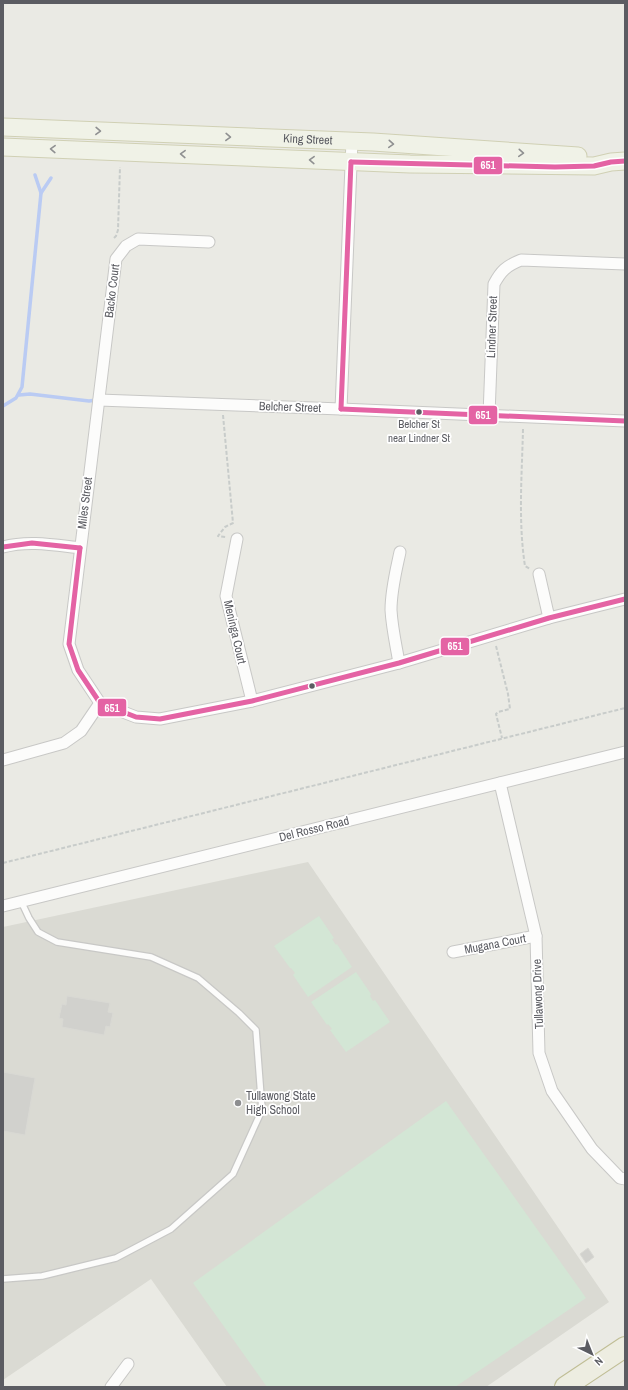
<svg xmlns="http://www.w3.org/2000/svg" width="628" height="1390" viewBox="0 0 628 1390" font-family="'Archivo Narrow',sans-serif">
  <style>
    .education { fill: #dadad3 }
    .green { fill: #d3e6d5 }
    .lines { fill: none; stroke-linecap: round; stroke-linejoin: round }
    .stream { stroke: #bacbf3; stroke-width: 3.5 }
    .building { fill: #d1d1cd; stroke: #d9d9d4 }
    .lane-casing { stroke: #c8c8c6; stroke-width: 8 }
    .street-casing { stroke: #c8c8c6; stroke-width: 13 }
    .primary-casing { stroke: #d0d0b4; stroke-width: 19 }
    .highway-casing { stroke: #bfbd94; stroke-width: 22 }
    .path { stroke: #c8ccca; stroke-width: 2; stroke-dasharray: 4 2; stroke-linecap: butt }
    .lane { stroke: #fcfcfb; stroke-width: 5.5 }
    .street { stroke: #fcfcfb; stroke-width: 11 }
    .primary { stroke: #f0f2e7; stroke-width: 17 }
    .highway { stroke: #edede1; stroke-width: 20 }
    .bus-1-casing { stroke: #fff; stroke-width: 8 }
    .bus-1 { stroke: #e463a4; stroke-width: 5 }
    .oneway { stroke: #8f9091 }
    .bus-dot { fill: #5b5c62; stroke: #fff; stroke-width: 1.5 }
    .poi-dot { fill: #8d8e90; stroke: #fff; stroke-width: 1.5 }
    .labels { text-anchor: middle; stroke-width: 3.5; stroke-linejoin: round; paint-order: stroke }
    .bus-label { font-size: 11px; fill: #5b5c62; stroke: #fff }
    .street-label { font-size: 12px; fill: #5b5c62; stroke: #fff }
    .poi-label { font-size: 12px; fill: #5b5c62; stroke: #fff; text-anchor: start }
    .line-badge { stroke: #fff; stroke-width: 1.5 }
    .badge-label { font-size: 11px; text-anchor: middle; font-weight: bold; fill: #fff }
  </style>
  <rect width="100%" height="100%" fill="#eaeae4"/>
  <!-- education -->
  <path class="education" d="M308,862L609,1302L486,1387H227L151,1279L3,1380V927Z"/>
  <!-- green -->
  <g class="green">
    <path d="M319,916L334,938L332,939L336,945L337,944L352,967L308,997L293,975L295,973L291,968H290L274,946Z"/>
    <path d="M356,972L371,994L370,996L373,1001L375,1000L390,1022L346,1052L330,1030L332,1029L328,1024L327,1025L311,1002Z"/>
    <path d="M446,1101L586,1298L455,1387H267L193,1283Z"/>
  </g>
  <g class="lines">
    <!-- stream -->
    <g class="stream">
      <path d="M41,193L51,178"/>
      <path d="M19,395L30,394L89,401L97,400"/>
      <path d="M3,406L16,398L22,387L41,193L35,175"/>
    </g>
  </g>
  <!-- building -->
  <g class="building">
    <path d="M67,996L110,1003L108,1012L113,1013L110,1027L106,1026L104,1035L62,1027L63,1019L59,1018L62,1004L66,1005Z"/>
    <path d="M3,1072L35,1078L25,1135L3,1131Z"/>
    <path d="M588,1248L594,1257L586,1263L580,1254Z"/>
  </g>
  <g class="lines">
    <defs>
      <path id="lane" d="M3,1279L42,1276L116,1258L171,1229L233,1174L262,1110L256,1030L239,1013L198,978L151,957L57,942L38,932L29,918L21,901"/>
      <g id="street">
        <path d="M209,242L138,239L126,246L116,259L69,644L78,670L100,703L136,717L160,719L252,701L399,663L549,618L625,599"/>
        <path d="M99,400L341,409L625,421"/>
        <path d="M341,409L352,141"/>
        <path d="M489,415L494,284C501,271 506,266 521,260L625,264"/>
        <path d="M237,539L226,596L252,701"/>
        <path d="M3,547C29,540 54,545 80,548"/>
        <path d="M539,574L549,618"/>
        <path d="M399,663C396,645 392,628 391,610C391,590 396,571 400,552"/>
        <path d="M3,760L64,743L81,731L100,703"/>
        <path d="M500,783L536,936L539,1053L552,1091L592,1149L620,1178L625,1179"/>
        <path d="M3,906L625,752"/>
        <path d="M453,952L536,936"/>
        <path d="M111,1387L128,1364"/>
      </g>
      <g id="primary">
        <path id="s1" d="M3,127L373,142L578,156"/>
        <path d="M3,147L410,164L594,166L611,162L625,161"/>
      </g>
      <path id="highway" d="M565,1387L625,1347"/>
    </defs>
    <!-- lane casing -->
    <use href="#lane" class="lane-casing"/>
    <!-- street casing -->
    <use href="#street" class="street-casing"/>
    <!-- primary casing -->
    <use href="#primary" class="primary-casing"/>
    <!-- highway casing -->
    <use href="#highway" class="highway-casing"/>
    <!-- path -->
    <g class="path">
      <path d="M114,238L116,236L118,230L120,167"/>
      <path d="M223,415L233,523L225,527L218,536L226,537"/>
      <path d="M523,429C522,474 518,521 525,566L530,569"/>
      <path d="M496,646L508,694L510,709L498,712L496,714L502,738"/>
      <path d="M3,863L625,708"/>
    </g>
    <!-- lane -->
    <use href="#lane" class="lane"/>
    <!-- street -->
    <use href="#street" class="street"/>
    <!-- primary -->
    <use href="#primary" class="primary"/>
    <!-- highway -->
    <use href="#highway" class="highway"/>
    <defs>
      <g id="bus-1">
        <path d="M351,162L555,167L594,166L611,162L625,161"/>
        <path d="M341,409L625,421"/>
        <path d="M341,409L351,162"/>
        <path d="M3,547L32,543L80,548"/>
        <path d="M80,548L69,644L78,670L100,703L136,717L160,719L252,701L399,663L549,618L625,599"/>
      </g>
    </defs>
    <!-- bus-1 casing -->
    <use href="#bus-1" class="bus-1-casing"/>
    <!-- bus-1 -->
    <use href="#bus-1" class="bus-1"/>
  </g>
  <!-- one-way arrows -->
  <defs><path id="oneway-chevron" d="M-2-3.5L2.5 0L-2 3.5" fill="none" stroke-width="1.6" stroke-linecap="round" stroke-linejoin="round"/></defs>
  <g class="oneway">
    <use href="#oneway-chevron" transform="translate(98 131) rotate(2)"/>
    <use href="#oneway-chevron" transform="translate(228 137) rotate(2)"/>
    <use href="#oneway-chevron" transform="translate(391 144) rotate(4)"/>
    <use href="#oneway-chevron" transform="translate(53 149) rotate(-178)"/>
    <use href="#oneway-chevron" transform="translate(521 153) rotate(4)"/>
    <use href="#oneway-chevron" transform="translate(183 154) rotate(-178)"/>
    <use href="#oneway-chevron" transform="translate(312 160) rotate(-178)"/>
  </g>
  <!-- markers -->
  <g class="bus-dot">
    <circle cx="419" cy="412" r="3.5"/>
    <circle cx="312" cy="686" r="3.5"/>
  </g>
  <circle class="poi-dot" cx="238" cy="1103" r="4"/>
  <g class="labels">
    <!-- bus labels -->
    <g class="bus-label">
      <text x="419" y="428">Belcher St<tspan x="419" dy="14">near Lindner St</tspan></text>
    </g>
    <!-- street labels -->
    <g class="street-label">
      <text dy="4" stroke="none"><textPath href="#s1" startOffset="305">King Street</textPath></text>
      <text transform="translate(112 291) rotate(-83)" y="4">Backo Court</text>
      <text transform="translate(492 327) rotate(-88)" y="4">Lindner Street</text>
      <text transform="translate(290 407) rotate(2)" y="4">Belcher Street</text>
      <text transform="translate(85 503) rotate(-83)" y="4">Miles Street</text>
      <text transform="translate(235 632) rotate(77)" y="4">Meninga Court</text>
      <text transform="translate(314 829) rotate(-14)" y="4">Del Rosso Road</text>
      <text transform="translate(495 944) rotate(-11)" y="4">Mugana Court</text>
      <text transform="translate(538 994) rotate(-92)" y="4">Tullawong Drive</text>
    </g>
    <!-- poi labels -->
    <g class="poi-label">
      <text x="246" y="1100">Tullawong State<tspan x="246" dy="14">High School</tspan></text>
    </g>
  </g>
  <g class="line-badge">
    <rect x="473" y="156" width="30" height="19" rx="4" fill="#e463a4"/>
    <rect x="468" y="405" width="30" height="20" rx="4" fill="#e463a4"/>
    <rect x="440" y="637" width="30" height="19" rx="4" fill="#e463a4"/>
    <rect x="97" y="698" width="30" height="19" rx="4" fill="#e463a4"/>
  </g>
  <g class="badge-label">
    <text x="488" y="169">651</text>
    <text x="483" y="419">651</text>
    <text x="455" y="650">651</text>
    <text x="112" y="712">651</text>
  </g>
  <!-- border -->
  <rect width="628" height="1390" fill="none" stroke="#5b5c62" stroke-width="8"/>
  <!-- north arrow -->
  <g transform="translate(592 1354) rotate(137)" stroke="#ffffff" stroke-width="3" paint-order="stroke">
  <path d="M0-3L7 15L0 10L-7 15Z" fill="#5b5c62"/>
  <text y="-6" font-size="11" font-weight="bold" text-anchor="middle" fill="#5b5c62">N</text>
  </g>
</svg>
